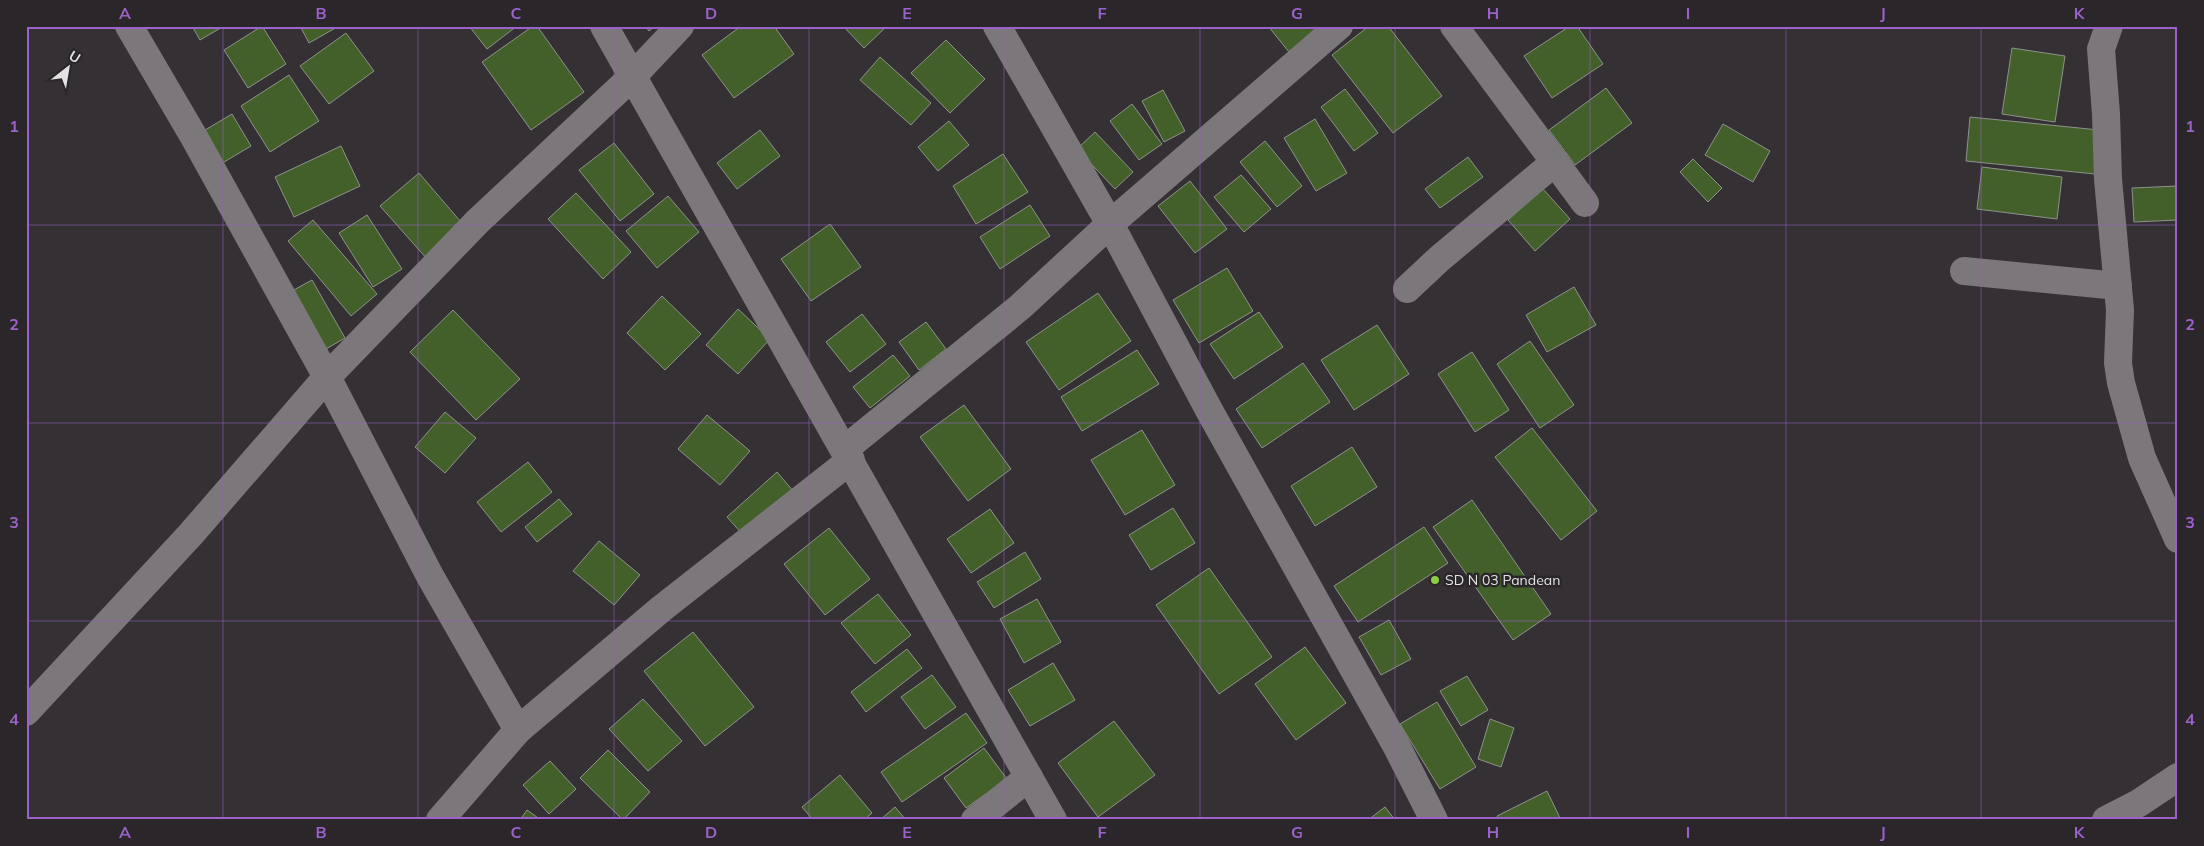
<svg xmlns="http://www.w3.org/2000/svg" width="2204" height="846" viewBox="0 0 2204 846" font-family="Mulish,sans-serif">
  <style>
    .building { fill: #43602b; stroke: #8f928d }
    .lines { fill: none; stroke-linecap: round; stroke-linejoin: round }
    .street { stroke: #7c777a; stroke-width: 28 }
    .grid { fill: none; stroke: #9a62ca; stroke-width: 1; stroke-opacity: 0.55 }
    .poi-dot { fill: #8ace47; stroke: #2a2629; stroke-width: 2 }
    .labels { text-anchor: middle; stroke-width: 5; stroke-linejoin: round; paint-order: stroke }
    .poi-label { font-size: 14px; fill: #e4e1e3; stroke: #2a2629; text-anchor: start }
    .neatline { fill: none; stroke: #9a62ca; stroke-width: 2 }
    .grid-label { font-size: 16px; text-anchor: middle; font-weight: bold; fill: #9a62ca }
  </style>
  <rect width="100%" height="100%" fill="#343033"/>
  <!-- building -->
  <g class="building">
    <path d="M192,26H224L200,40Z"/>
    <path d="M262,26L286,64L248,88L224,50Z"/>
    <path d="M300,26H339L309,43Z"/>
    <path d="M469,26H517L487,49Z"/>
    <path d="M533,26H537L584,92L531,130L482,62Z"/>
    <path d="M645,26H655L649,31Z"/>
    <path d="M741,26H774L794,54L734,98L702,55Z"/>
    <path d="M843,26H887L864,48Z"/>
    <path d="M1268,26H1313L1316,30L1289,52Z"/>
    <path d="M1369,26H1388L1442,96L1393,133L1332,55Z"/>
    <path d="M1570,26H1577L1603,64L1552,98L1524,56Z"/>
    <path d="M346,33L374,71L329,104L300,66Z"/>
    <path d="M946,40L985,79L950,113L911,73Z"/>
    <path d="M2012,48L2065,56L2055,122L2002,114Z"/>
    <path d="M880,57L931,103L911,125L860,80Z"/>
    <path d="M289,75L319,121L270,152L241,106Z"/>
    <path d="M1606,88L1632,123L1575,165L1549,130Z"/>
    <path d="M1345,89L1378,133L1354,151L1321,107Z"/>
    <path d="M1163,90L1185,131L1164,142L1142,101Z"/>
    <path d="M1132,104L1162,144L1139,160L1110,121Z"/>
    <path d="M232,114L251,146L219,165L200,133Z"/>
    <path d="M1970,117L2099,130L2095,174L1966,161Z"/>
    <path d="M1315,119L1347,173L1316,191L1284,138Z"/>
    <path d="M949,121L969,145L938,171L918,147Z"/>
    <path d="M1723,124L1770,151L1753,182L1705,155Z"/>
    <path d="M760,130L780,156L737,189L717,163Z"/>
    <path d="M1095,132L1133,172L1115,189L1077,149Z"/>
    <path d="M1265,141L1302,186L1277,207L1240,162Z"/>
    <path d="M614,143L654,194L620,221L579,170Z"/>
    <path d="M341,146L360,186L294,217L275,177Z"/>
    <path d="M1003,154L1028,192L976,224L953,186Z"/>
    <path d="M1468,157L1483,177L1440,208L1425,189Z"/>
    <path d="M1693,159L1722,188L1708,202L1680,172Z"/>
    <path d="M1982,167L2062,177L2057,219L1977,209Z"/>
    <path d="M419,173L466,228L428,260L380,206Z"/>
    <path d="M1241,175L1271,209L1244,232L1214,197Z"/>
    <path d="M1190,181L1227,229L1195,253L1158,206Z"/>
    <path d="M2178,186V220L2134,222L2132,188Z"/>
    <path d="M1543,189L1570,219L1535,251L1508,220Z"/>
    <path d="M576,193L631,252L603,279L548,219Z"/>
    <path d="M668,196L699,232L657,268L626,231Z"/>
    <path d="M1030,205L1050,236L1000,269L980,237Z"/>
    <path d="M367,215L402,269L373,287L339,233Z"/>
    <path d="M313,220L377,294L351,316L288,241Z"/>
    <path d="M830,224L861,267L811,301L781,259Z"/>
    <path d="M1227,268L1253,311L1199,343L1173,300Z"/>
    <path d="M312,280L345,338L326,349L292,291Z"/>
    <path d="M1574,287L1596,325L1547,352L1526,315Z"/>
    <path d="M1098,293L1131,341L1059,390L1026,342Z"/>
    <path d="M662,296L701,334L665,370L627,333Z"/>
    <path d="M738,309L770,339L738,374L706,345Z"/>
    <path d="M453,310L520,379L476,420L410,352Z"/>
    <path d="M1259,312L1283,347L1234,379L1210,344Z"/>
    <path d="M862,314L886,344L850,372L826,342Z"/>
    <path d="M926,322L946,349L919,370L899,342Z"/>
    <path d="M1377,325L1409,374L1354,410L1321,360Z"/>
    <path d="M1530,341L1574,405L1540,428L1497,364Z"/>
    <path d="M1137,350L1159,384L1082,431L1061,397Z"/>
    <path d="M1472,352L1509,410L1475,432L1438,374Z"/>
    <path d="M893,355L910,376L870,408L853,387Z"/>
    <path d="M1303,363L1330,402L1262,448L1236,409Z"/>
    <path d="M964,405L1011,469L968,501L920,437Z"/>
    <path d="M445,412L476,438L445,473L415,447Z"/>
    <path d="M707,415L750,451L720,485L678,449Z"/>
    <path d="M1532,428L1597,511L1561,540L1495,457Z"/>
    <path d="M1142,430L1175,485L1125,515L1091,460Z"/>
    <path d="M1352,447L1377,487L1315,526L1291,486Z"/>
    <path d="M528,462L552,492L501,532L477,502Z"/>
    <path d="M777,472L794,492L744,536L727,517Z"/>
    <path d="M559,499L572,514L537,542L525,527Z"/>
    <path d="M1472,500L1551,614L1513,640L1433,527Z"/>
    <path d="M1173,508L1195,543L1151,570L1129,535Z"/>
    <path d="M990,509L1014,543L971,573L947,539Z"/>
    <path d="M1424,527L1448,563L1358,622L1334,586Z"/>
    <path d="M829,528L870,579L825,615L784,564Z"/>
    <path d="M599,541L640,575L614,605L573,571Z"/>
    <path d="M1025,552L1041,579L994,608L977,582Z"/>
    <path d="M1209,568L1272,657L1219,694L1156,605Z"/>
    <path d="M878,594L911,635L875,664L841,623Z"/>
    <path d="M1037,599L1061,642L1024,663L1000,619Z"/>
    <path d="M1389,620L1411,659L1381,675L1359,637Z"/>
    <path d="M693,632L754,707L705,746L644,671Z"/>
    <path d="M1305,647L1346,703L1296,740L1255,684Z"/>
    <path d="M907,649L922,668L866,712L851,692Z"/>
    <path d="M1053,663L1075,700L1030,726L1008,690Z"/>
    <path d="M932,675L956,707L925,729L901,697Z"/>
    <path d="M1467,676L1488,710L1461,726L1440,691Z"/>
    <path d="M643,699L682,741L648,771L609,729Z"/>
    <path d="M1437,702L1476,767L1440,789L1400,724Z"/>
    <path d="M966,713L987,743L902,802L881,772Z"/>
    <path d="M1490,719L1514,728L1501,767L1478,759Z"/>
    <path d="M1114,721L1155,775L1098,817L1058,763Z"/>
    <path d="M984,748L1007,779L966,808L944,778Z"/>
    <path d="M608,750L650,792L623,820L580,778Z"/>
    <path d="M550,761L576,789L549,814L523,785Z"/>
    <path d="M840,775L872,813L864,820H813L802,807Z"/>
    <path d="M1547,791L1561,820H1499L1497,816Z"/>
    <path d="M895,807L906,820H880Z"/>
    <path d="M1385,807L1395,820H1368Z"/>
    <path d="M527,810L541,820H520Z"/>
  </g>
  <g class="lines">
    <!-- street -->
    <g class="street">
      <path d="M129,26L194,137L327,377L430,576L518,730"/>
      <path d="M604,26L1053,820"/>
      <path d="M997,26L1110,224L1209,410L1397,747L1434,820"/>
      <path d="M1454,26L1585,203"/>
      <path d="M2109,26L2101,49L2106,114L2108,179L2120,310L2118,363L2121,383L2142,458L2178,539"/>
      <path d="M1964,271L2118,286"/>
      <path d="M1407,289L1439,259L1555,162"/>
      <path d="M845,449L1020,307L1110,224L1339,26"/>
      <path d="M26,712L191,534L327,377L478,221L632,77L680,26"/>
      <path d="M440,820L518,730L661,609L851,460"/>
      <path d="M975,820L1029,777"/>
      <path d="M2106,820L2139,803L2178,777"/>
    </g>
  </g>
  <!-- grid -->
  <path class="grid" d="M223,26V820M418,26V820M614,26V820M809,26V820M1004,26V820M1200,26V820M1395,26V820M1590,26V820M1786,26V820M1981,26V820M26,225H2178M26,423H2178M26,621H2178"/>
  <!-- markers -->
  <circle class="poi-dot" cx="1435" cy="580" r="5"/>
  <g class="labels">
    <!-- poi labels -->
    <g class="poi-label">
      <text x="1445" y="585">SD N 03 Pandean</text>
    </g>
  </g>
  <!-- border -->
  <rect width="2204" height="846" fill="none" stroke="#2a2629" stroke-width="55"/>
  <!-- north arrow -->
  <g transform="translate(68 68) rotate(31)" stroke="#2a2629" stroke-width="4" paint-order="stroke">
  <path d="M0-4L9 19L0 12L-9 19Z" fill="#e4e1e3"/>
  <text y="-8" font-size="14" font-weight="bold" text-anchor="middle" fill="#e4e1e3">U</text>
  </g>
  <rect x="28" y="28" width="2148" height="790" class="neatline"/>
  <g class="grid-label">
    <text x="125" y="19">A</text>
    <text x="321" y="19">B</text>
    <text x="516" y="19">C</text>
    <text x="711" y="19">D</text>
    <text x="907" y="19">E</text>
    <text x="1102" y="19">F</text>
    <text x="1297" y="19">G</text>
    <text x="1493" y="19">H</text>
    <text x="1688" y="19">I</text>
    <text x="1883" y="19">J</text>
    <text x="2079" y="19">K</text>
    <text x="14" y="132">1</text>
    <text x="2190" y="132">1</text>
    <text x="14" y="330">2</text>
    <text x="2190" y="330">2</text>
    <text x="14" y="528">3</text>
    <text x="2190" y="528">3</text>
    <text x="14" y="725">4</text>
    <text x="2190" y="725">4</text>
    <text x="125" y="838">A</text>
    <text x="321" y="838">B</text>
    <text x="516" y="838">C</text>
    <text x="711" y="838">D</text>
    <text x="907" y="838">E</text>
    <text x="1102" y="838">F</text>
    <text x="1297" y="838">G</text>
    <text x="1493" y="838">H</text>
    <text x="1688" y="838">I</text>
    <text x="1883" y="838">J</text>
    <text x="2079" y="838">K</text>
  </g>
</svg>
